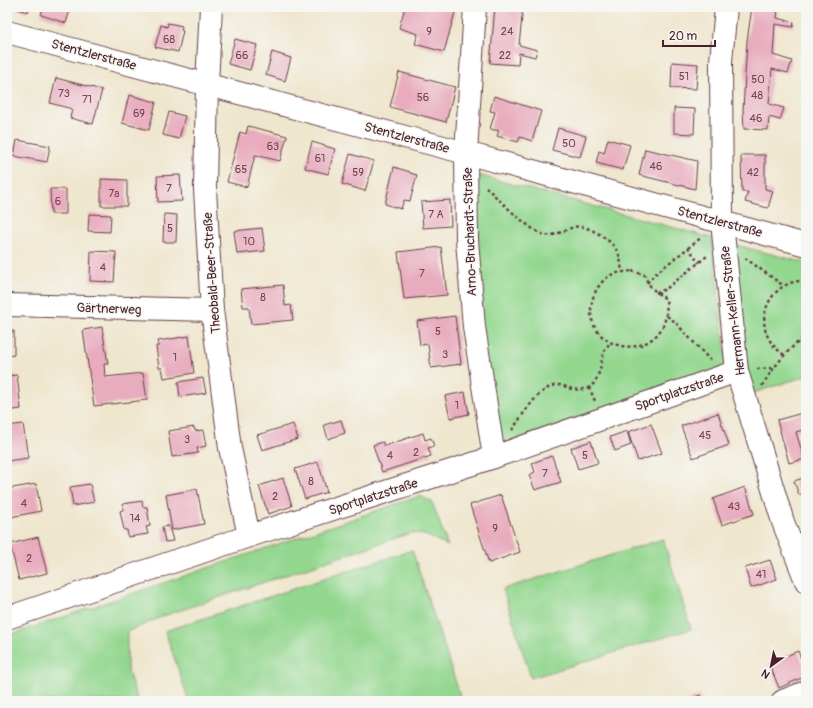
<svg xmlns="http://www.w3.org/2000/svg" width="813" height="708" viewBox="0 0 813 708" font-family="Pangolin,sans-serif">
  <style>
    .green { fill: #93d78f; stroke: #6e7b5d }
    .building { fill: #e8acbe }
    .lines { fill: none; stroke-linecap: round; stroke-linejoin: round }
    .minor-casing { stroke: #633d43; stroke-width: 24 }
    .path { stroke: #633d43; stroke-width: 2.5; stroke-dasharray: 3 3; stroke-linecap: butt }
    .minor { stroke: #fff; stroke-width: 22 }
    .labels { text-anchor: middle; stroke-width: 3; stroke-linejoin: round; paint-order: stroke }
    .number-label { font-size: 11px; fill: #724250 }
    .street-label { font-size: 13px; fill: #4a1f2b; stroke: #f6f6f2 }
  </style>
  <rect width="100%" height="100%" fill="#f6f6f2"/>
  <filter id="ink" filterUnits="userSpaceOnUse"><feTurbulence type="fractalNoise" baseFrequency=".025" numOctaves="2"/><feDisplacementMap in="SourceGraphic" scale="8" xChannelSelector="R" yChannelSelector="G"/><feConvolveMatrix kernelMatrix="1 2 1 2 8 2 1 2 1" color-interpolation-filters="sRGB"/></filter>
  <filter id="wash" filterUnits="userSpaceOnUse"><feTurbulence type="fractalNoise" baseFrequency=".012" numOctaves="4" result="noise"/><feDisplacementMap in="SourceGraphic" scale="16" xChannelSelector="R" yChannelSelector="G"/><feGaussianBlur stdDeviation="0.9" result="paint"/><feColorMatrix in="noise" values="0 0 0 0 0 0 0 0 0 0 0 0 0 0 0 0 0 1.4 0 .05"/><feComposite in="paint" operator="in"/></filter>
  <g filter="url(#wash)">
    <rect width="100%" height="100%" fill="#efe6ce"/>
    <!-- green -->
    <g class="green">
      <path d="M474,174L712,238L727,367L497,446L477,310Z"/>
      <path d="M732,244L806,263V376L750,394Z"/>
      <path d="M420,496L432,502L448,546C436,540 425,533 411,533L163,616L127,632V669L138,701H7V636Z"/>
      <path d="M663,539L691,629L531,678L503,589Z"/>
      <path d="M412,550L462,701H189L165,631Z"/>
    </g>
    <g id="blocks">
      <!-- building -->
      <g class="building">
        <path d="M11,7H30L28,12Z"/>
        <path d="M43,7H71L66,23L41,15Z"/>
        <path d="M405,7H435L455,12L444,52L415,44L418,34L399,28Z"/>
        <path d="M495,7H523L519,45L537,50L535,57L519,53L518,65L490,63Z"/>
        <path d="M752,7H778L777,18L794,22L793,27L775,24L773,55L792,61L788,73L772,69L769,104L784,108L780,120L769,117L768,130L744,129L743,110L747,41Z"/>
        <path d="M168,23L182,26L181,30L183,31L178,52L155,47L161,25L167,27Z"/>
        <path d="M235,39L257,45L250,70L228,64Z"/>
        <path d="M272,52L291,58L285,81L266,75Z"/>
        <path d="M672,62L698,64L696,89L671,88Z"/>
        <path d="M399,72L455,87L446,122L390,107Z"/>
        <path d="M56,78L102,90L93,124L70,118L72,109L50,103Z"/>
        <path d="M129,95L156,102L149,130L122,123Z"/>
        <path d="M494,96L541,111L532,141L520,137L518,142L497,136L499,131L490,129L495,112L490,111Z"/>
        <path d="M674,108L695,109L694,134L674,133Z"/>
        <path d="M169,112L185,116L179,139L163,135Z"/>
        <path d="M248,126L287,136L280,161L255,155L247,187L227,182L240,132L246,134Z"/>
        <path d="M558,128L586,136L580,157L552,150Z"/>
        <path d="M608,139L630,145L623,170L596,163L599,151L604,153Z"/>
        <path d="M17,140L50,146L47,162L14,156Z"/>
        <path d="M312,142L335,149L328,174L305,168Z"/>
        <path d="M645,149L697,161L695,189L639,175Z"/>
        <path d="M350,154L374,161L365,191L342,184Z"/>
        <path d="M741,155H765V189L773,191L768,208L745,202L748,192H742Z"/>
        <path d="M394,167L410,172V173L417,175L410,201L404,200L401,209L385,204Z"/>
        <path d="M180,175L182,201L158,202L157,176Z"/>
        <path d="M101,179L127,180V206H101Z"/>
        <path d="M50,189H66V214H51Z"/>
        <path d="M450,200L451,226L423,228L421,202Z"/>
        <path d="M89,214L111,215L110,232L88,231Z"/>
        <path d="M164,214L177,215L176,242H163Z"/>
        <path d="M262,228L265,251L237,254L234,231Z"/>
        <path d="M441,247L447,295L404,299L398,252Z"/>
        <path d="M91,251L116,252L114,282L90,281Z"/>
        <path d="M283,285L285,306L291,305L293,320L251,324L249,307H243L241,289Z"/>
        <path d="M455,316L461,364L431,368L428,344L420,345L417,321Z"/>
        <path d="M102,327L108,364H104L105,377L143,373L147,400L94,406L83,330Z"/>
        <path d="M14,331V355L7,356V332Z"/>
        <path d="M189,336L194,373L164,378L162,368H159L156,346H159L158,341Z"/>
        <path d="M17,375L21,409L7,411V376Z"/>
        <path d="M203,378L206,393L180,397L178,382Z"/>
        <path d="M465,392L469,414L450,418L445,396Z"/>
        <path d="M806,412V429L796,432L804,459L789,463L777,420Z"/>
        <path d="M718,413L729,445L693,458L681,426Z"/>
        <path d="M341,420L345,433L328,439L324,425Z"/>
        <path d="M23,424L28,458L7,461V426Z"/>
        <path d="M293,424L298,439L262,450L257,435Z"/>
        <path d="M651,424L662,453L638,461L628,432Z"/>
        <path d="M194,427L195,431L203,430L206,446L197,448L198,453L172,457L168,431Z"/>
        <path d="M627,431L631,445L615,451L610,437Z"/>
        <path d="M423,433L425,440L431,438L434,446L428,448L431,456L382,472L373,445L383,442L384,446Z"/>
        <path d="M591,441L598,463L578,469L571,448Z"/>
        <path d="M552,456L561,482L535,490L529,475L535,472L532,463Z"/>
        <path d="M318,462L327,492L305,499L295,469Z"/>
        <path d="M806,477V492L799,495L794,481Z"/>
        <path d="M283,478L292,506L268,514L259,486Z"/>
        <path d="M36,484L41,511L11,517L7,489Z"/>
        <path d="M90,484L94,502L73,506L70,487Z"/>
        <path d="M745,487L754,514L722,525L713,499Z"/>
        <path d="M197,489L204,524L172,530L166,495Z"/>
        <path d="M501,495L520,552L489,563L470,505Z"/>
        <path d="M142,501L143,507H147L150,526L146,527L148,534L128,537L127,530H124L120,511L123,510V504Z"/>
        <path d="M169,526L173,541L165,542L162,527Z"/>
        <path d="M38,537L47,573L19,580L10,544Z"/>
        <path d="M770,560L777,579L751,588L745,568Z"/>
        <path d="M798,651L806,671V676L779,688L769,663Z"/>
        <path d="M700,695L702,701H685Z"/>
      </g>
    </g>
  </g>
  <g filter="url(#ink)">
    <use href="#blocks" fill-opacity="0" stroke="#633d43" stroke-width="1"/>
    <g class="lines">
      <defs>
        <g id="minor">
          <path d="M211,7L207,84L205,189L212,310L230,448L249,536"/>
          <path d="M475,7L466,153L467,240L474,327L494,457"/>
          <path d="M726,7L721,61L722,222L737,371L783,522L806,581"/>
          <path d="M7,32L466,153L806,245"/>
          <path d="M7,305L212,310"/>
          <path d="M7,618L249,536L494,457L737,371"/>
          <path d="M783,701L806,692"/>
        </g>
      </defs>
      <!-- minor casing -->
      <use href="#minor" class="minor-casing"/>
      <!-- path -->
      <g class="path">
        <path d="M486,187C497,198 531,232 545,235C555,237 564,230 574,227C586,223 612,240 617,251C621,257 621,265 622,272"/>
        <path d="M688,247L699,263"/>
        <path d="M745,258L784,286"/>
        <path d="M632,271L645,275C648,287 656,292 666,299C668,314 665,330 652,339C632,354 602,346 593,323C587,305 595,284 611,275C618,272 625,272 632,271Z"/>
        <path d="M647,283L655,274L702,237"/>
        <path d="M656,293L666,289L707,256"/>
        <path d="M667,316L674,321L710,360"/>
        <path d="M784,355C778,350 772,345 769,339C754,313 776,278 806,281"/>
        <path d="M757,369L773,368"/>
        <path d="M762,386C774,366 787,350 806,336"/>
        <path d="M589,387L595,401"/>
        <path d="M512,430C523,415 540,384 560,385C563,385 566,387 568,388C574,390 585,390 590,387C601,379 600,361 605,350C607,348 608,345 610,342"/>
      </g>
      <!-- minor -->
      <use href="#minor" class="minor"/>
    </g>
  </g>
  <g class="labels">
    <!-- number labels -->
    <g class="number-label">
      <text x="429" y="35">9</text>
      <text x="507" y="35">24</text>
      <text x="169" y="43">68</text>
      <text x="242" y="59">66</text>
      <text x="505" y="59">22</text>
      <text x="684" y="80">51</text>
      <text x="758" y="83">50</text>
      <text x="64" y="97">73</text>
      <text x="757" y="99">48</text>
      <text x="423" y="101">56</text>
      <text x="87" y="103">71</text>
      <text x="139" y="117">69</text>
      <text x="756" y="122">46</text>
      <text x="569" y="147">50</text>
      <text x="273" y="150">63</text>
      <text x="320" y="162">61</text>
      <text x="656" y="170">46</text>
      <text x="241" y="173">65</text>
      <text x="358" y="176">59</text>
      <text x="753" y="176">42</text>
      <text x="169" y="192">7</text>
      <text x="114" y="197">7a</text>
      <text x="58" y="205">6</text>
      <text x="436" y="218">7 A</text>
      <text x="170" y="232">5</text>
      <text x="249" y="245">10</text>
      <text x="103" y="271">4</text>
      <text x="422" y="277">7</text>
      <text x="263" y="301">8</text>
      <text x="438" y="335">5</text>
      <text x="445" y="358">3</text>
      <text x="175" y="361">1</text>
      <text x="457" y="409">1</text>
      <text x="705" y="439">45</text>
      <text x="187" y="443">3</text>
      <text x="416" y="456">2</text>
      <text x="390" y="459">4</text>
      <text x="585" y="459">5</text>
      <text x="545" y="477">7</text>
      <text x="311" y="485">8</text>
      <text x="275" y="500">2</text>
      <text x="24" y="507">4</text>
      <text x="734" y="510">43</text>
      <text x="135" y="522">14</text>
      <text x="495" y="532">9</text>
      <text x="29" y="562">2</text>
      <text x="761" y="578">41</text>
    </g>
    <!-- street labels -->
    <g class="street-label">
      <text transform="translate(94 54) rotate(15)" y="5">Stentzlerstraße</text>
      <text transform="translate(407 137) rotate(15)" y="5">Stentzlerstraße</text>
      <text transform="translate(720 221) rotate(15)" y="5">Stentzlerstraße</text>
      <text transform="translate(469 232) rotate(-92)" y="5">Arno-Bruchardt-Straße</text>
      <text transform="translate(211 273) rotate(-94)" y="5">Theobald-Beer-Straße</text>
      <text transform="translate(109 308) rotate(2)" y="5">Gärtnerweg</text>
      <text transform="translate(732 311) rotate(-97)" y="5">Hermann-Keller-Straße</text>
      <text transform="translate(679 391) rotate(-19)" y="5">Sportplatzstraße</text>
      <text transform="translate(373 496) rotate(-18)" y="5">Sportplatzstraße</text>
    </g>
  </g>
  <!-- margin -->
  <rect width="813" height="708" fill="none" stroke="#f6f6f2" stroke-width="24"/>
  <!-- north arrow -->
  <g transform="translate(771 666) rotate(213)" stroke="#f6f6f2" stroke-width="3" paint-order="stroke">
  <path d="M0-3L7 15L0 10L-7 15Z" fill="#4a1f2b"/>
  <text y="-6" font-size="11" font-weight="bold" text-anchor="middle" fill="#4a1f2b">N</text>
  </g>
  <!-- scale -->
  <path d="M663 40v6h52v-6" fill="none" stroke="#4a1f2b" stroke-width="2"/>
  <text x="669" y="40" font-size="12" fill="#4a1f2b" stroke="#f6f6f2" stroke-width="3" paint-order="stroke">20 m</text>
</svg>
